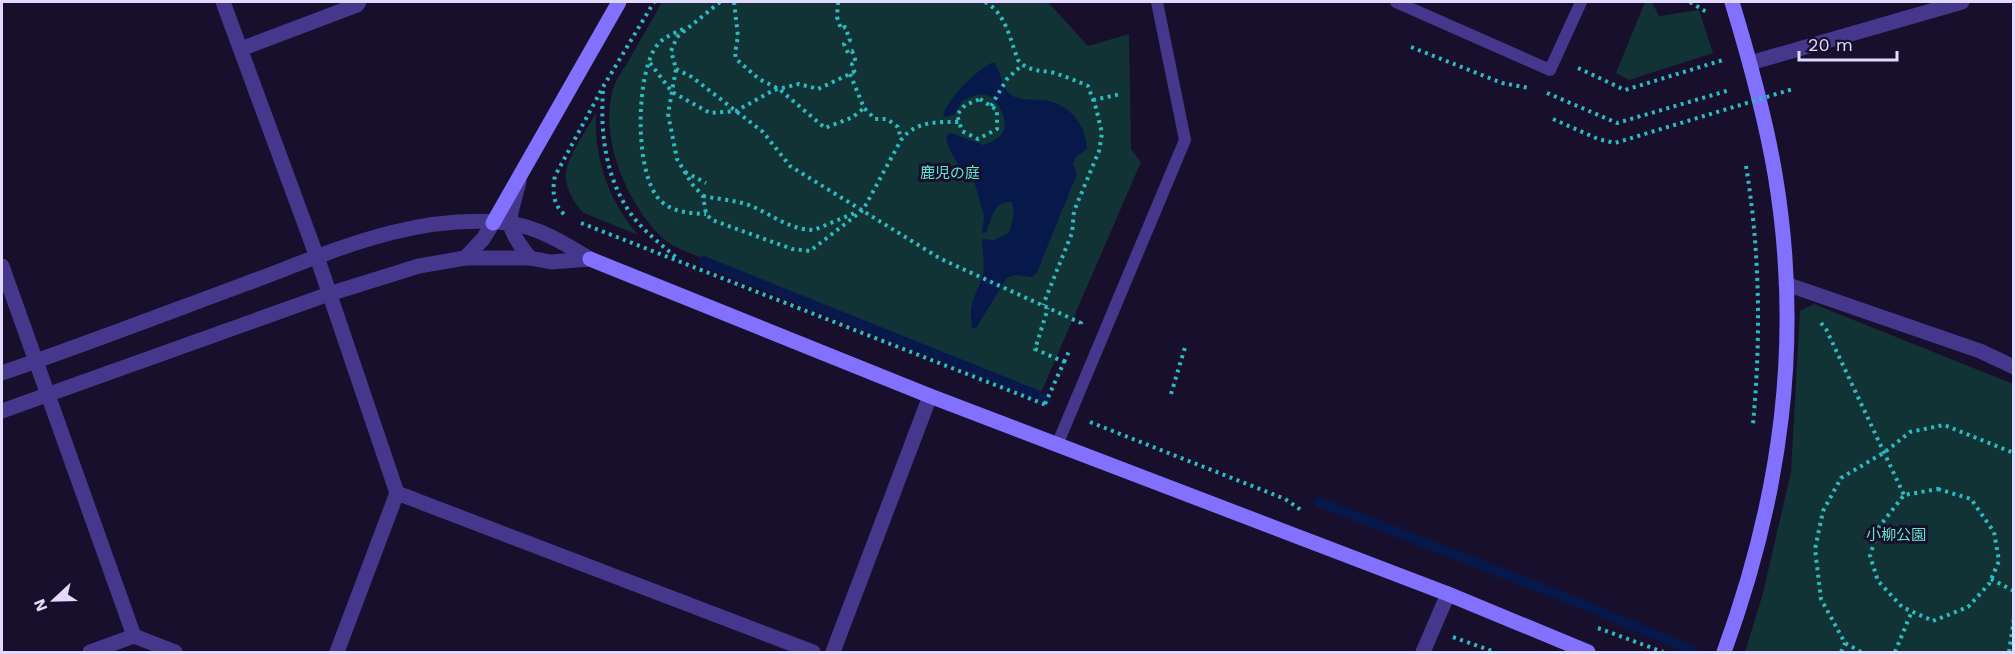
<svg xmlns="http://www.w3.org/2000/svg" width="2015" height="654" viewBox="0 0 2015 654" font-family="'Work Sans','Noto Sans JP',sans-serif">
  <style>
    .green { fill: #123335 }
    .water { fill: #07194b }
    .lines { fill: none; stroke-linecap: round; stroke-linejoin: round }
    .stream { stroke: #07194b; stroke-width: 10 }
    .path { stroke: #29bcc3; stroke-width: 4; stroke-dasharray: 3 4.5; stroke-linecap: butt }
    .lane { stroke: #44378c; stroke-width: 12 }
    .street { stroke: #44378c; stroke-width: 15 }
    .secondary { stroke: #8270ff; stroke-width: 15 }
    .path-bridge { stroke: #29bcc3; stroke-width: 4; stroke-dasharray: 3 4.5; stroke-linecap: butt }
    .labels { text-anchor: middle; stroke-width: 6; stroke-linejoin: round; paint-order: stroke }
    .park-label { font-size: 15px; fill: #5ce7d3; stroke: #170f2b }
  </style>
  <rect width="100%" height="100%" fill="#170f2b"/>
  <!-- green -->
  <g class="green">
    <path d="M662,2H1048L1088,46L1129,34L1131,149L1141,162L1040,395L687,252C680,249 672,246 666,241C628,208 597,136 614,86C617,78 623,70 628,62C639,42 651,22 662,2Z"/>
    <path d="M1645,2H1652L1659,16L1699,10L1713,53L1629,80L1616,73Z"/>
    <path d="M596,113C594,159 608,200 638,235L584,213C573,203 562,182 567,167C572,150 587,129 596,113Z"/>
    <path d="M1814,304L2013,384V652H1745L1763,593L1791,472L1800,311Z"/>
  </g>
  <!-- water -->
  <path class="water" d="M994,62C1001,70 1000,84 1008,92C1018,103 1036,98 1049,101C1072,107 1086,126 1087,149L1076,157L1073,164L1077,174L1037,272L1032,277L1015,275L1007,278L976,328H972C968,299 977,297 983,273C985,262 982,250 982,239L994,240L1009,233L1014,214L1012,202C993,201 992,218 986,233L982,232L984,216L973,177C958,168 951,155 946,138L949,133L954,134L983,145C990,143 999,139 1003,132C1009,120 998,98 985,95C978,93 969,98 962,101L955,114L946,117L943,115C949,97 977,69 994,62Z"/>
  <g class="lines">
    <!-- stream -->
    <g class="stream">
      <path d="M703,261L1047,399"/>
      <path d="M1319,502L1577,602L1693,651"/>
    </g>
    <!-- path -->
    <g class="path">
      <path d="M720,2L677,37L671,51L676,69L668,114L677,159L692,184L703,196L706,214L712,220L792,249L810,251L863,210L901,140C915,121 937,122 959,122"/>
      <path d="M734,2L738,36L735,53L736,59L759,79L779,89L825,128L853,117L864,108"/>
      <path d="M838,2L837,17L841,29L845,27L850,40L844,44L848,53L852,51L856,62L852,64L856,77"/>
      <path d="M985,2C1006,13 1010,40 1018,60C1028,72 1041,70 1055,73C1066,77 1077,81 1088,86L1096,108L1102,133L1099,151L1074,211L1072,233L1043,305"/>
      <path d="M1690,2L1708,13"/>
      <path d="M683,29C675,33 666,36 659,43C635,68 633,178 662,202C675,213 690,213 706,214"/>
      <path d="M1411,47L1502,83L1529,88"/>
      <path d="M650,63L672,92L710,113L736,111L774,90L799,84L818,89L854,72"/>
      <path d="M1578,68L1625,90L1723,60"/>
      <path d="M676,69L692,77L763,132L790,166L941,259L1081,323L1080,325"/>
      <path d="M850,74L864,108L875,119H887L898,127L901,139"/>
      <path d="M603,91C600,134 606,179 631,214C644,232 662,245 678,259"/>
      <path d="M1547,93L1617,123L1730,90"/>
      <path d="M980,99L997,110V129L978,139L962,131L957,115L965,105Z"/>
      <path d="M1093,100L1121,94"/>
      <path d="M991,106L1007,79L1022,65"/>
      <path d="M1746,166C1760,251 1761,338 1753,424"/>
      <path d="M685,172L706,183"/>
      <path d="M703,196C717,199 732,200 746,204C769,212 788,230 814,230L857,212"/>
      <path d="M564,214C553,205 552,190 555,176L603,87L654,2"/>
      <path d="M581,223L1049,406"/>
      <path d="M1821,323L1826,329L1904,495"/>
      <path d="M1064,362L1070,349"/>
      <path d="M1171,394L1186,344"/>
      <path d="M1045,404L1064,362L1035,349L1048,308"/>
      <path d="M1090,422L1285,499L1301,510"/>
      <path d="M1938,489L1971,499L1994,532L1999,561L1989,584L1968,607L1933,621L1902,607L1878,581L1870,556L1879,527L1904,495Z"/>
      <path d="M1991,579L2014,591"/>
      <path d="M1598,628L1663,652"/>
      <path d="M1453,637L1495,652"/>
      <path d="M1841,652L1845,643"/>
      <path d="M1861,652L1845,643L1821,599L1815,549L1823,511L1841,478L1885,452L1910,432L1944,425L2014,453"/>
      <path d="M1895,652L1912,611"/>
      <path d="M2009,652L2014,618"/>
    </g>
    <!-- lane -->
    <g class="lane">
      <path d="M1396,2L1550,70L1581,2"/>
      <path d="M1057,445L1185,140L1157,2"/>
    </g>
    <!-- street -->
    <g class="street">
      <path d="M223,2L317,257L397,493L337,652"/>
      <path d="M241,49L357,5L359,2"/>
      <path d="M1750,63L1962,2"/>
      <path d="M519,182C509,222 502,223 530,258"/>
      <path d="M465,258L483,239L493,223"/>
      <path d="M2,266L134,636"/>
      <path d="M1786,284L1980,351L2014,367"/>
      <path d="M2,373C83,345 164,314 245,284C329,253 415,212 508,223C538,227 564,243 590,259"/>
      <path d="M2,411L329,294L419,266L465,258H530L551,262L590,259"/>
      <path d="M397,493L813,652"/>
      <path d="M90,652L134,636L175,652"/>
      <path d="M833,652L930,396"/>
      <path d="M1423,652L1448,594"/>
    </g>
    <!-- secondary -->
    <g class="secondary">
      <path d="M493,223L619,2"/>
      <path d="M590,259L930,396L1448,594L1588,652"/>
      <path d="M1724,652C1781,496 1803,340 1775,174C1765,115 1749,58 1732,2"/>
    </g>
    <!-- path-bridge -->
    <path class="path-bridge" d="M1553,119L1598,139L1615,143L1793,89"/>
  </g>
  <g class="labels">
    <!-- park labels -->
    <g class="park-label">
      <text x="950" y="178">鹿児の庭</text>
      <text x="1896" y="540">小柳公園</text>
    </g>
  </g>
  <!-- border -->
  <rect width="2015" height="654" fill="none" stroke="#e1d9ff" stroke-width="6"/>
  <!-- north arrow -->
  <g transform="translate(54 600) rotate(248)" stroke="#170f2b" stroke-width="4.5" paint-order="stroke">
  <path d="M0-4.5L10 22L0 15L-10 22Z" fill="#e1d9ff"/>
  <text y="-9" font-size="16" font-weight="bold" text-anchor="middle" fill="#e1d9ff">N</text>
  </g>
  <!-- scale -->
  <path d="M1799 51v9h98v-9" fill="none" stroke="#e1d9ff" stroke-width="3"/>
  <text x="1808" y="51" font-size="18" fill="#e1d9ff" stroke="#170f2b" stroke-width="4.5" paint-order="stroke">20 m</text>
</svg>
